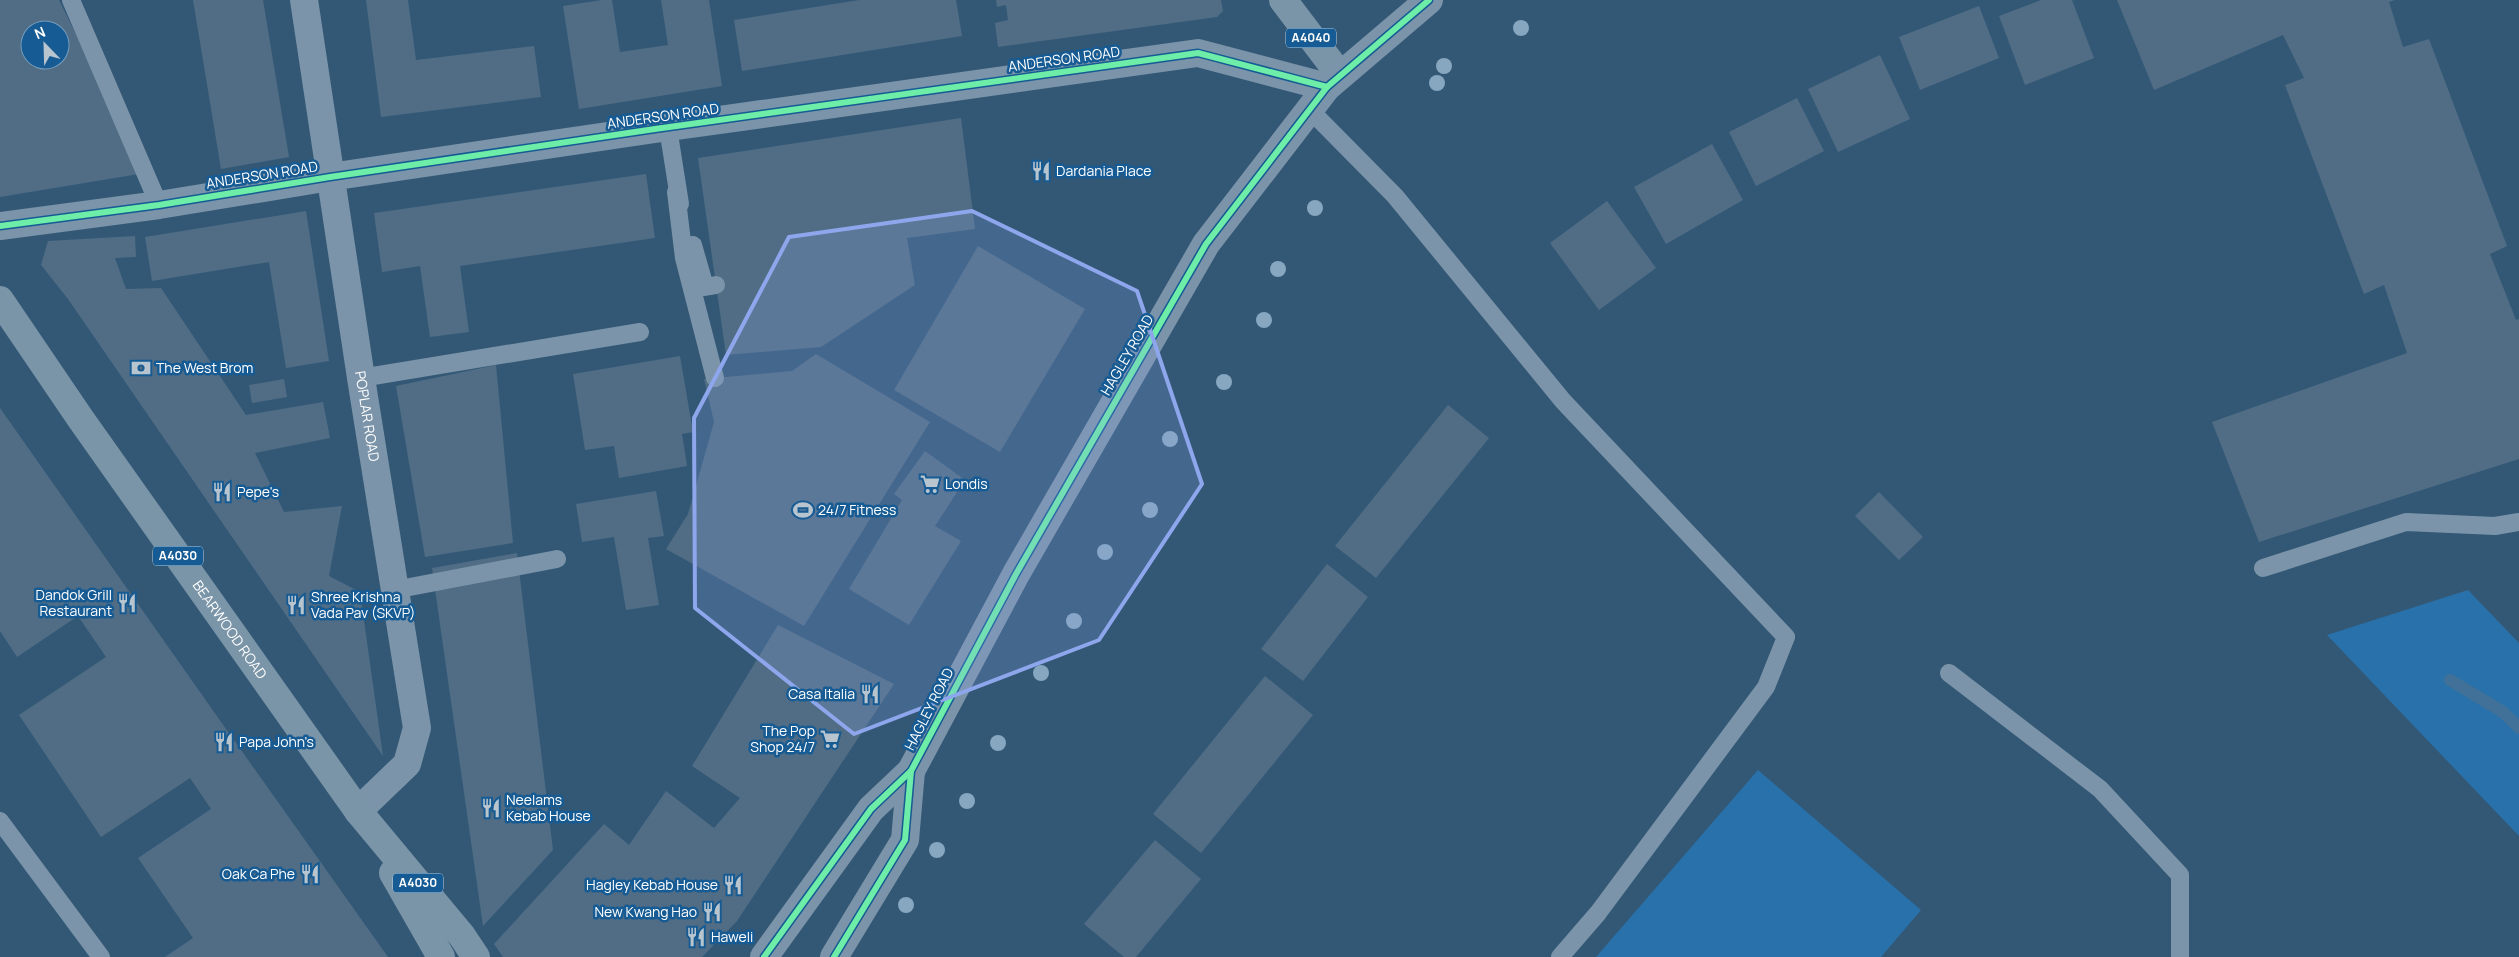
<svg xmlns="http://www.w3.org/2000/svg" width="2519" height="957" viewBox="0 0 2519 957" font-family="Manrope,sans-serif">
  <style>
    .green { fill: #2971aa }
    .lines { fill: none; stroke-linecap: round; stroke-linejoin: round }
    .stream { stroke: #417199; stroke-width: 12 }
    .building { fill: #506d85; fill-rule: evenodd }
    .lane { stroke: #7b94a9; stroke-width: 18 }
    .street { stroke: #7b94a9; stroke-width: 28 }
    .primary { stroke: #7a94a8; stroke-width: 28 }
    .highway { stroke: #7c94a9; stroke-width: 28 }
    .cycleway-casing { stroke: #165b93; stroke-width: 9 }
    .cycleway { stroke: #6deda7; stroke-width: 6 }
    .tree { fill: #87a7c0 }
    .marked { fill: #8ea6ec; fill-opacity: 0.2; stroke: #8ea6ec; stroke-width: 4; stroke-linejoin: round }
    .labels { text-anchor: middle; stroke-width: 5; stroke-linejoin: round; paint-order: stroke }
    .shield { fill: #165b93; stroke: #b9cedf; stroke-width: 1 }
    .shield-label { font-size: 12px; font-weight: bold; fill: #fff }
    .street-label { font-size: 14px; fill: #fff; stroke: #165b93 }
    .poi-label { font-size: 14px; fill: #fff; stroke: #165b93; text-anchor: start }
  </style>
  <rect width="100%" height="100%" fill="#335876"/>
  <!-- green -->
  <g class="green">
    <path d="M2468,590L2519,643V836L2327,635Z"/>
    <path d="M1758,770L1921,910L1881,957H1596Z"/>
  </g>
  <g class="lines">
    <!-- stream -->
    <path class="stream" d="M2450,680L2503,712L2519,728"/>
  </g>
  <!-- building -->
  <g class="building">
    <path d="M0,0H59L145,173L0,197ZM30,30H60V60H30Z"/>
    <path d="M193,0H263L289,157L221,169Z"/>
    <path d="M366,0H408L416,60L534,46L541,97L381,117Z"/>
    <path d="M602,0H612L620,52L668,45L661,0H709L722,86L579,109L563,6Z"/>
    <path d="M859,0H956L962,36L742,71L734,20Z"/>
    <path d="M996,0H1221L1223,11L1217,17L998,47L995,23L1008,20L1006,5L997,7Z"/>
    <path d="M2041,0H2072L2094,58L2025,85L1999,16Z"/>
    <path d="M2117,0H2395L2389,2L2403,47L2429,39L2507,246L2490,254L2516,320L2519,319V459L2259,542L2212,422L2407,353L2384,285L2364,294L2285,85L2304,78L2283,35L2154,90Z"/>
    <path d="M1979,6L1999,58L1920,90L1899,37Z"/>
    <path d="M1880,55L1910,119L1838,152L1808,89Z"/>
    <path d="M1797,98L1824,151L1756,186L1729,132Z"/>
    <path d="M961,118L975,229L907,238L915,285L821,347L726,355L698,158Z"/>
    <path d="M1712,144L1743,200L1666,244L1634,187Z"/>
    <path d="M646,174L655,238L460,266L469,332L430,337L420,266L382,272L374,213Z"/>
    <path d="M1607,201L1656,268L1599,310L1550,243Z"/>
    <path d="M306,211L329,361L286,368L269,262L152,281L145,237Z"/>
    <path d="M135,236L136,257L115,258L126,289L161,288L246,415L323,402L330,438L255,453L284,512L342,506L329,576L360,592L383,756L68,299L41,265L48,241Z"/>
    <path d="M978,246L1085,309L1000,452L894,390Z"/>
    <path d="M816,354L930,422L804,626L666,549L688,514L714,422L704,379L792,371Z"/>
    <path d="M680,356L693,432L682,434L687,466L619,478L614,446L585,450L573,374Z"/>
    <path d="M496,365L513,543L425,557L396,386Z"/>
    <path d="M284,379L287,397L252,403L249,385Z"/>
    <path d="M1448,405L1489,438L1376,578L1335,546Z"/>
    <path d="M0,408L219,719L388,957H165L193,938L138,858L211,809L190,778L101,837L19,715L106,657L78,616L17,657L0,631Z"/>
    <path d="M925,451L965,480L935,526L961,541L909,625L849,589L902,500L894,494Z"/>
    <path d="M656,491L664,536L648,538L659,605L626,610L614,537L582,542L576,504Z"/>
    <path d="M1879,492L1923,537L1899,560L1855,516Z"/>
    <path d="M517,553L553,850L483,926L432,568Z"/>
    <path d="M1327,564L1368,597L1303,681L1261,649Z"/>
    <path d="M778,625L894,684L737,921L702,957H503L494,944L604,824L629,845L666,791L714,828L740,798L692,766Z"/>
    <path d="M1265,676L1313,715L1201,853L1153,814Z"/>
    <path d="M1155,840L1201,879L1136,957H1124L1084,924Z"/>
  </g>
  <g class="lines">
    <!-- lane -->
    <g class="lane">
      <path d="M71,0L159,205"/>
      <path d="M1309,109L1395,196L1563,401L1786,637L1766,687L1598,913L1560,957"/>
      <path d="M668,128L680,204"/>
      <path d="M676,192L684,258L715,378"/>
      <path d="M693,245L705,287L716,285"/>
      <path d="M361,378L640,332"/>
      <path d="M2263,568L2406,522L2495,526L2519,522"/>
      <path d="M394,590L557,559"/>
      <path d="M1949,673L2100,789L2180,875V957"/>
      <path d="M0,821L101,957"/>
    </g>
    <!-- street -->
    <g class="street">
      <path id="s1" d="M304,0L361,378L417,728L407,764L358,811"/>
      <path d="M0,226L159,205L330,177L655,129L1198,53L1327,87"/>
    </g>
    <!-- primary -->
    <g class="primary">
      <path d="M1283,0L1340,75"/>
      <path id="s2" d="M0,300L80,418L358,811L462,936L476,957"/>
      <path d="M393,873L441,957"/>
    </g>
    <!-- highway -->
    <g class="highway">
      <path d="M764,957L871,809L911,771L1016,574L1206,244L1327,87L1429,0"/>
      <path d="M834,957L905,840L911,771"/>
    </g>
    <defs>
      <g id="cycleway">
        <path d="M0,226L159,205L330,177L655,129L1198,53L1327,87"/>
        <path d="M764,957L871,809L911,771L1016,574L1206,244L1327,87L1429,0"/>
        <path d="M834,957L905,840L911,771"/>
      </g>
    </defs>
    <!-- cycleway casing -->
    <use href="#cycleway" class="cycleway-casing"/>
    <!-- cycleway -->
    <use href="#cycleway" class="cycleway"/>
  </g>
  <!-- trees -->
  <g class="tree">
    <circle cx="1521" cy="28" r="8"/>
    <circle cx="1444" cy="66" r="8"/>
    <circle cx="1437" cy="83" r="8"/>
    <circle cx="1315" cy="208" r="8"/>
    <circle cx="1278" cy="269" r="8"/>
    <circle cx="1264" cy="320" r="8"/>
    <circle cx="1224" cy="382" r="8"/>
    <circle cx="1170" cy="439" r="8"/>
    <circle cx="1150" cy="510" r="8"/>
    <circle cx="1105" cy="552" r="8"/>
    <circle cx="1074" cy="621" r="8"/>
    <circle cx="1041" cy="673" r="8"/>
    <circle cx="998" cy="743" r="8"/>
    <circle cx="967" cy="801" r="8"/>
    <circle cx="937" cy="850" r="8"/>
    <circle cx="906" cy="905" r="8"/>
  </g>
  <!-- marked area -->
  <path class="marked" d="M972,211L1137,291L1202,484L1099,640L854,734L695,608L694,418L789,237Z"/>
  <!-- icons -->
  <defs>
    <symbol id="restaurant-bare" viewBox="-9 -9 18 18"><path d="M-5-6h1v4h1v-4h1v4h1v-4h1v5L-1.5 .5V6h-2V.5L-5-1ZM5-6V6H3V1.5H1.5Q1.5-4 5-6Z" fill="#b8c5cf" stroke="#165b93" stroke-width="2.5" paint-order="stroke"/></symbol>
    <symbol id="bank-bare" viewBox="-9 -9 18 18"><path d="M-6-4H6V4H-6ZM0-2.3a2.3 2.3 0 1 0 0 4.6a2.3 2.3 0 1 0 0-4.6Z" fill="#b8c5cf" stroke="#165b93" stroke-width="2.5" paint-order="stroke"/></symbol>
    <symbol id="supermarket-bare" viewBox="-9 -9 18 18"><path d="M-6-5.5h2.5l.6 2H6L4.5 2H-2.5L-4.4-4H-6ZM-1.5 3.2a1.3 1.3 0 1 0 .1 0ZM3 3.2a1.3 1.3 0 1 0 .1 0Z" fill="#b8c5cf" stroke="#165b93" stroke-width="2.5" paint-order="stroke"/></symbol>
    <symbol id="stadium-bare" viewBox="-9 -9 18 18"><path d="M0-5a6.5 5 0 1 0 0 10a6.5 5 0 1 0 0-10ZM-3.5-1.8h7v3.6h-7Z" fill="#b8c5cf" stroke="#165b93" stroke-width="2.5" paint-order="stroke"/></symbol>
  </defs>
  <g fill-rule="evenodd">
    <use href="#restaurant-bare" x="1027" y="157" width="28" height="28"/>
    <use href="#bank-bare" x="127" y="354" width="28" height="28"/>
    <use href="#supermarket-bare" x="916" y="470" width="28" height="28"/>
    <use href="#restaurant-bare" x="208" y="478" width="28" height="28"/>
    <use href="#stadium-bare" x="789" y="496" width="28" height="28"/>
    <use href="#restaurant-bare" x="113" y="589" width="28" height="28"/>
    <use href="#restaurant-bare" x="282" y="591" width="28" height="28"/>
    <use href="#restaurant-bare" x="856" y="680" width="28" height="28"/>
    <use href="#supermarket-bare" x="816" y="725" width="28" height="28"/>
    <use href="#restaurant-bare" x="210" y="728" width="28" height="28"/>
    <use href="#restaurant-bare" x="477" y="794" width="28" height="28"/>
    <use href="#restaurant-bare" x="296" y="860" width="28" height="28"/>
    <use href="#restaurant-bare" x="719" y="871" width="28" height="28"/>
    <use href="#restaurant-bare" x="698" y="898" width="28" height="28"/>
    <use href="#restaurant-bare" x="682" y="923" width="28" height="28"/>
  </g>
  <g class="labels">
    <!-- shield labels -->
    <g class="shield">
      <rect x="1286" y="28.5" width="50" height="19" rx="4"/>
      <rect x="153" y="546.5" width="50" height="19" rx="4"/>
      <rect x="393" y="873.5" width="50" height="19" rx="4"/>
    </g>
    <g class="shield-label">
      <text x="1311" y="42">A4040</text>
      <text x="178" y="560">A4030</text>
      <text x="418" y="887">A4030</text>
    </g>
    <!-- street labels -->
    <g class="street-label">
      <text transform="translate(1064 59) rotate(-8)" y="5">ANDERSON ROAD</text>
      <text transform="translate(663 116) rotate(-8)" y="5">ANDERSON ROAD</text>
      <text transform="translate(262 175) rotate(-9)" y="5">ANDERSON ROAD</text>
      <text transform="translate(1127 355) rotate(-60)" y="5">HAGLEY ROAD</text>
      <text dy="5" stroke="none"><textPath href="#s1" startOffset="421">POPLAR ROAD</textPath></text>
      <text dy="5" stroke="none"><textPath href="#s2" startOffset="402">BEARWOOD ROAD</textPath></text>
      <text transform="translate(929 709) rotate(-63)" y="5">HAGLEY ROAD</text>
    </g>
    <!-- poi labels -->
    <g class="poi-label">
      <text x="1056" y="176">Dardania Place</text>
      <text x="156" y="373">The West Brom</text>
      <text x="945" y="489">Londis</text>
      <text x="237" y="497">Pepe's</text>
      <text x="818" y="515">24/7 Fitness</text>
      <text x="112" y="600" text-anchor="end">Dandok Grill<tspan x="112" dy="16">Restaurant</tspan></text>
      <text x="311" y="602">Shree Krishna<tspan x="311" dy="16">Vada Pav (SKVP)</tspan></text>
      <text x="855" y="699" text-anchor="end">Casa Italia</text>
      <text x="815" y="736" text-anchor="end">The Pop<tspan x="815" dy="16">Shop 24/7</tspan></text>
      <text x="239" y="747">Papa John's</text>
      <text x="506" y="805">Neelams<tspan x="506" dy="16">Kebab House</tspan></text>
      <text x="295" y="879" text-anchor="end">Oak Ca Phe</text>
      <text x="718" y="890" text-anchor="end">Hagley Kebab House</text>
      <text x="697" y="917" text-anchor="end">New Kwang Hao</text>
      <text x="711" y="942">Haweli</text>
    </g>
  </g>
  <!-- north arrow -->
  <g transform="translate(45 45) rotate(337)"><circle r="24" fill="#165b93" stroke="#739dbe"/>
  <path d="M0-4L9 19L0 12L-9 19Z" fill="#b8c5cf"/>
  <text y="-8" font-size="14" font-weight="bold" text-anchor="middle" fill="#ffffff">N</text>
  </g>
</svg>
